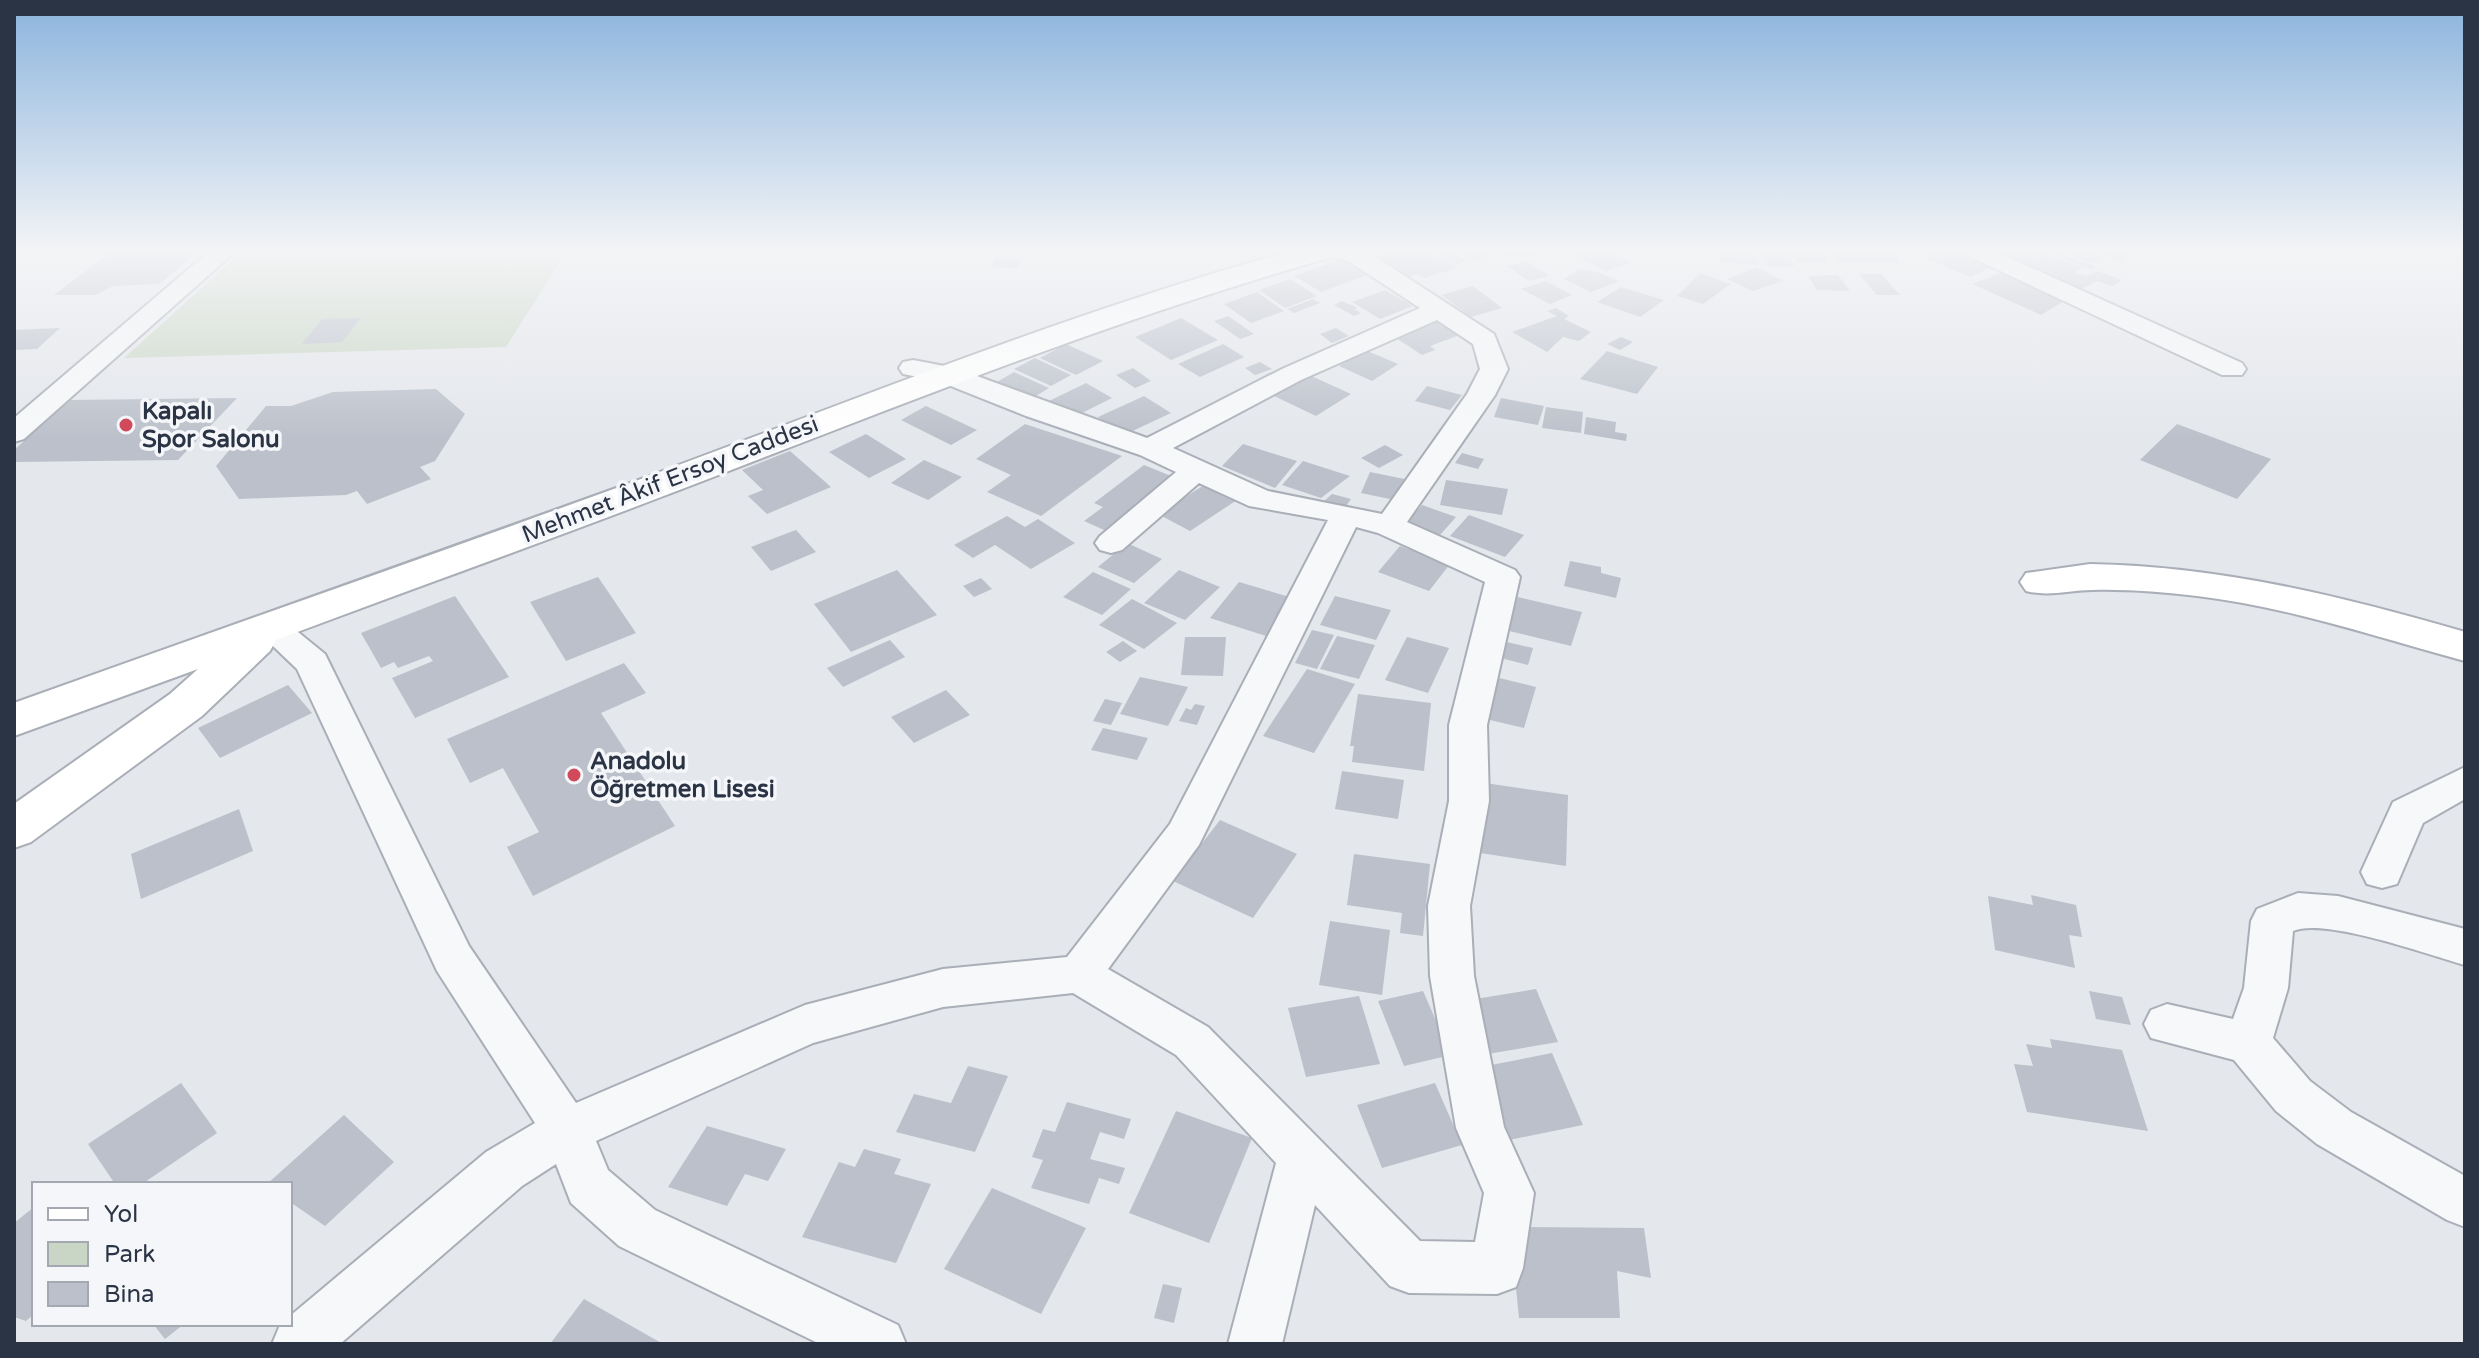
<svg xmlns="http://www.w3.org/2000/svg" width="2479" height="1358" viewBox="0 0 2479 1358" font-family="'Varela Round',sans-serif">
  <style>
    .green { fill: #c9d6c5 }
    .building { fill: #bbc0ca }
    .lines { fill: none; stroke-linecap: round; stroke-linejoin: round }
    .street-casing { stroke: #a9aeb7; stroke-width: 4 }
    .secondary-casing { stroke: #a9aeb7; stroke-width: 4 }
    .street { fill: #f7f8fa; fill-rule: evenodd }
    .secondary { fill: #fff; fill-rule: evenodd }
    .poi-dot { fill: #d1495b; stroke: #f4f6f9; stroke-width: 3 }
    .labels { text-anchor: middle; stroke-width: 7; stroke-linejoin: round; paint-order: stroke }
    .poi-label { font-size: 24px; font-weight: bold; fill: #2b3445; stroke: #f4f6f9; text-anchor: start }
    .street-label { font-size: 24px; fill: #2b3445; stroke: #f4f6f9 }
  </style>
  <rect width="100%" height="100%" fill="#e4e7ec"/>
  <!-- green -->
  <path class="green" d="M245,249H568L506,347L124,358Z"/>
  <!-- building -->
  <g class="building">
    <path d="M115,249H202L159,284L113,286L95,295H54Z"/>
    <path d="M1404,249H1427L1457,268L1424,278L1418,274L1406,278L1374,258Z"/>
    <path d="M1431,249H1451L1467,261L1455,265Z"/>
    <path d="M1455,249H1486L1493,257L1470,260Z"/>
    <path d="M1502,249H1536L1540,255L1508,257Z"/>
    <path d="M1590,249H1605L1632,263L1606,271L1572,254Z"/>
    <path d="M1717,249H1751L1759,265L1722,262Z"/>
    <path d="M1757,249H1788L1794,267H1768Z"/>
    <path d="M1790,249H1821L1827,263L1797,262Z"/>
    <path d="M1828,249H1893L1900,263H1837Z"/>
    <path d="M1930,249H1955L1995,265L1971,277L1927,259Z"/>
    <path d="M2001,249H2014L2030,255L2039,250L2082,268L2074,272L2086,276L2098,271L2122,280L2112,286L2097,281L2075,292L2037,276L2045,272L2040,269L2032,273L1987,253Z"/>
    <path d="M2047,249L2092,265L2097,267L2092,270L2043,250Z"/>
    <path d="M2053,249H2077L2102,258L2091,263Z"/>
    <path d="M2087,249H2128L2136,251L2120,261Z"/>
    <path d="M995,258H1021L1018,268L992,267Z"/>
    <path d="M1341,259L1369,274L1321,292L1294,276Z"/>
    <path d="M1527,261L1549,276L1529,281L1507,266Z"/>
    <path d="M1757,267L1783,281L1753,291L1727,279Z"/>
    <path d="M1579,269L1600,273L1619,281L1591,292L1564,279Z"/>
    <path d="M2007,271L2069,298L2041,315L1972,284Z"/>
    <path d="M1700,273L1731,284L1703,304L1677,296Z"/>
    <path d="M1859,274H1881L1900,295H1877Z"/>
    <path d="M1838,275L1850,291L1817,290L1808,276Z"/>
    <path d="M1290,279L1317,296L1285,308L1259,290Z"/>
    <path d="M1546,281L1572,295L1550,304L1521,289Z"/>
    <path d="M1473,286L1502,308L1471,317L1441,295Z"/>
    <path d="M1621,287L1664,300L1640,317L1597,302Z"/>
    <path d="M1385,290L1413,306L1380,319L1352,302Z"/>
    <path d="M1257,292L1284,311L1251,323L1224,304Z"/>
    <path d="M1313,299L1320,303L1294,313L1287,309Z"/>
    <path d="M1342,301L1358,308L1354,309L1361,313L1354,316L1334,305Z"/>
    <path d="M1556,308L1569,316L1564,319L1591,332L1579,341L1563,337L1547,352L1512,332L1557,316L1547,311Z"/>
    <path d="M1228,316L1254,334L1240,339L1214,321Z"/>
    <path d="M361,318L342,342L302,344L322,319Z"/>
    <path d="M1181,318L1218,340L1171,360L1135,337Z"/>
    <path d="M1441,319L1465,333L1430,346L1435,350L1422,355L1393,336Z"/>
    <path d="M60,328L37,349L14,350V330Z"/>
    <path d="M1336,328L1349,336L1332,343L1320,334Z"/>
    <path d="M1621,337L1633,342L1620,350L1607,344Z"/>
    <path d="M1066,344L1103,361L1076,375L1040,358Z"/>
    <path d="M1223,344L1244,357L1200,377L1178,364Z"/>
    <path d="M1365,350L1398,364L1372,381L1339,366Z"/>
    <path d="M1607,351L1658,367L1637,394L1580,379Z"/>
    <path d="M1035,358L1071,375L1051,386L1014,369Z"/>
    <path d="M1260,362L1272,369L1255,375L1245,368Z"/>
    <path d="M1133,368L1151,381L1135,388L1116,375Z"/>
    <path d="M1014,372L1049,388L1026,402L992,385Z"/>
    <path d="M1307,374L1351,394L1316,416L1272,395Z"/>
    <path d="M1086,383L1112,398L1074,417L1049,401Z"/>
    <path d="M1427,386L1462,395L1450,410L1415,401Z"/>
    <path d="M436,389L465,414L435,461L420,467L431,479L367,504L357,491L346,495L239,499L216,466L266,406H291L333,392Z"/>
    <path d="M1144,396L1171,413L1124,435L1098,417Z"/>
    <path d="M237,398L178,460L14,462V450L70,400Z"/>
    <path d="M1501,398L1544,406L1538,425L1494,417Z"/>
    <path d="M926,406L977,430L951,445L901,420Z"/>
    <path d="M1546,407L1583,412L1581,433L1542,428Z"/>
    <path d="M1586,417L1616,422L1615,432L1627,434L1626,441L1584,434Z"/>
    <path d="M1025,424L1122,456L1041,516L987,492L1011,475L976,459Z"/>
    <path d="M2177,424L2271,459L2237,499L2140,460Z"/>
    <path d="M866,434L906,459L869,478L829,452Z"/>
    <path d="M1243,444L1265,451L1297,461L1275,488L1222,466Z"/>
    <path d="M1385,445L1403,455L1379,468L1361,458Z"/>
    <path d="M790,451L831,487L767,514L748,496L763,490L742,470Z"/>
    <path d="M1462,453L1484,459L1478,469L1455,463Z"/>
    <path d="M924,460L962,477L928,500L891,483Z"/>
    <path d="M1303,461L1350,476L1321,498L1282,485Z"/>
    <path d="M1144,465L1181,480L1113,534L1084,521L1103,507L1094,503Z"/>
    <path d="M1370,472L1414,481L1404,502L1361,493Z"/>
    <path d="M1446,480L1508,489L1502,515L1440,505Z"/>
    <path d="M1209,482L1240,498L1190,531L1158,514Z"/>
    <path d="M1332,494L1351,499L1344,509L1323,502Z"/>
    <path d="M1422,505L1456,517L1440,535L1406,523Z"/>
    <path d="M1469,515L1524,535L1505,557L1450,536Z"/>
    <path d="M1007,516L1025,527L1038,519L1075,543L1031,569L995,545L973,558L954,545Z"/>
    <path d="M796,530L816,552L771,571L751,547Z"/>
    <path d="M1127,543L1162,559L1134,583L1098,567Z"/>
    <path d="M1400,546L1450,564L1429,591L1378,572Z"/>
    <path d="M1570,561L1601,567V573L1621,578L1616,598L1564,586Z"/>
    <path d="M897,570L937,615L851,652L814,604Z"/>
    <path d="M1179,570L1220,587L1185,620L1144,603Z"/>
    <path d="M1093,572L1131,589L1102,615L1063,597Z"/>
    <path d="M598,577L636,633L566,661L530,602Z"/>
    <path d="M981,578L992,589L974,597L963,586Z"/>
    <path d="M1239,582L1296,599L1269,637L1210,618Z"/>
    <path d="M455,596L509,677L415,718L392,678L433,661L429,656L398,668L394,662L381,668L361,633Z"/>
    <path d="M1335,596L1391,610L1376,640L1320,625Z"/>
    <path d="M1513,596L1582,612L1571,646L1501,629Z"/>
    <path d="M1132,599L1177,623L1144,649L1099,625Z"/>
    <path d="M1312,630L1334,635L1317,669L1295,663Z"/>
    <path d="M1337,636L1375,645L1359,679L1320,669Z"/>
    <path d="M1185,637H1226L1223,676L1181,675Z"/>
    <path d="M1407,637L1449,648L1428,693L1385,680Z"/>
    <path d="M890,640L905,657L843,687L827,668Z"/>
    <path d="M1498,640L1533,648L1528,665L1493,656Z"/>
    <path d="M1123,641L1137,651L1120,662L1106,652Z"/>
    <path d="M624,663L646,693L601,713L675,826L533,896L507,847L539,832L503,768L470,783L447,739Z"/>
    <path d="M1307,669L1355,684L1314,753L1263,736Z"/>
    <path d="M1487,675L1536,687L1524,728L1473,716Z"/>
    <path d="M1140,677L1188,687L1168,726L1120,714Z"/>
    <path d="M288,685L312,713L220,758L198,728Z"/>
    <path d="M946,690L970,715L914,743L891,717Z"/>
    <path d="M1358,694L1431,703L1424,771L1352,762L1354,746H1350Z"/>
    <path d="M1105,699L1122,703L1111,725L1093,721Z"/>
    <path d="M1195,704L1205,706L1197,725L1179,721L1186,708L1191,710Z"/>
    <path d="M1103,728L1148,738L1137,760L1091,750Z"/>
    <path d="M1342,771L1404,780L1398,819L1335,809Z"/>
    <path d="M1485,783L1568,795L1566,866L1480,853Z"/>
    <path d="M239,809L253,851L141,899L131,854Z"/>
    <path d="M1220,820L1297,854L1253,918L1173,881Z"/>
    <path d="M1354,854L1430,864L1423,936L1400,933L1402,913L1347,905Z"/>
    <path d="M2031,895L2076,905L2082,937L2069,935L2075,968L1995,950L1988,896L2033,905Z"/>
    <path d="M1330,921L1390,930L1382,995L1319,985Z"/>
    <path d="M1536,989L1558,1042L1476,1056L1457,1002Z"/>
    <path d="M1423,991L1451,1055L1404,1066L1378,1001Z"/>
    <path d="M2089,991L2122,997L2131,1025L2096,1019Z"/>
    <path d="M1359,996L1380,1064L1306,1077L1288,1008Z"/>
    <path d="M2050,1039L2122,1050L2148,1131L2027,1112L2014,1064L2033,1066L2026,1044L2052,1048Z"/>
    <path d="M1552,1053L1583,1125L1509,1140L1481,1067Z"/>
    <path d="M968,1066L1008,1076L975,1152L896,1132L914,1094L951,1103Z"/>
    <path d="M181,1083L217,1133L142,1184H115L88,1144Z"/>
    <path d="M1435,1083L1462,1145L1382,1168L1357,1105Z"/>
    <path d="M1067,1102L1131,1119L1124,1139L1100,1132L1090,1159L1125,1168L1119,1184L1099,1178L1089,1204L1031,1188L1043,1160L1032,1157L1043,1129L1055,1132Z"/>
    <path d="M1176,1111L1252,1138L1209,1243L1129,1213Z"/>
    <path d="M344,1115L394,1162L325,1226L290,1202V1184H267Z"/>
    <path d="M707,1126L786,1149L768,1181L745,1174L727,1206L668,1187Z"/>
    <path d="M864,1149L901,1159L894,1174L931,1184L896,1263L802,1237L839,1162L855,1167Z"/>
    <path d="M992,1188L1086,1228L1041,1314L944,1269Z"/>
    <path d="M34,1207V1314L26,1321L14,1317V1223Z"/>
    <path d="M1510,1227L1644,1228L1651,1278L1617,1271L1620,1318H1519Z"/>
    <path d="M1163,1284L1182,1288L1174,1323L1154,1318Z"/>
    <path d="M584,1299L663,1344H550Z"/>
    <path d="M153,1324H184L165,1339Z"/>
  </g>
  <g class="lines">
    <defs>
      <g id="street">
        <path d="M212,249H238L24,439L14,442V418Z"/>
        <path d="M1320,249H1356L1368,252L1494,334L1508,369L1495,395L1407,522L1515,570L1520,577L1487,725L1489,801L1470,906L1474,976L1504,1127L1534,1193L1523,1268L1516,1287L1497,1294L1409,1293L1390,1286L1315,1205L1282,1344H1228L1276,1163L1176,1055L1073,993L943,1007L813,1043L596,1141L608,1170L655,1210L898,1325L906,1344H820L619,1246L571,1203L556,1164L522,1186L340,1344H272L280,1325L290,1324V1316L486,1152L535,1123L437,971L297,669L253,627L258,619L270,616L282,619L325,654L469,946L576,1103L805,1005L943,969L1067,957L1170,824L1328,520L1249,506L1199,483L1122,550L1111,553L1100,550L1095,543L1100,536L1176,472L1140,455L1026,416L938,381L903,374L899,368L903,362L913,360L955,368L1147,438L1282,369L1420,308L1350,262L1324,254ZM1437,320L1473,344L1480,369L1467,394L1382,514L1268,491L1173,448L1301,380ZM1356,527L1378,533L1485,582L1449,725V801L1428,906L1430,976L1456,1128L1484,1193L1475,1242L1420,1241L1208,1027L1108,969L1199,845Z"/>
        <path d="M1960,249H1990L2242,363L2246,369L2242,375H2222L1964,254Z"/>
        <path d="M2465,767V799L2423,823L2397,884L2382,888L2367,884L2361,872L2393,802Z"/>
        <path d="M2298,893L2338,896L2465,929V965C2429,955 2324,917 2293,931L2288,988L2273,1038L2310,1081L2351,1112L2465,1176V1227L2447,1220L2317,1144L2276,1111L2234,1060L2151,1038L2144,1024L2151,1010L2167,1004L2233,1019L2244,988L2251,921L2257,909Z"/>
      </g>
      <g id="secondary">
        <path d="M1298,249H1344L1339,255C1108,320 886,411 661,497C533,546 404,592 276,640L270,651L202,716L31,842L14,848V804L170,694L198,669L14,736V703C220,629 427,557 633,482C854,401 1071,311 1298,249Z"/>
        <path d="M2090,564C2219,566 2342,596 2465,632V661C2376,637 2289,607 2197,596C2162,592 2127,589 2092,590C2070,590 2048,597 2026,591L2020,582L2026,573Z"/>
      </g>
    </defs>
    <!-- street casing -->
    <use href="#street" class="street-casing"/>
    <!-- secondary casing -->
    <use href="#secondary" class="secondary-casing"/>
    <!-- street -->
    <use href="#street" class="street"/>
    <!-- secondary -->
    <use href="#secondary" class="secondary"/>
  </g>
  <!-- sky -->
  <linearGradient id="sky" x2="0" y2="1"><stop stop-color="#8bb4dd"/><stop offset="0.57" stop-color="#f3f4f6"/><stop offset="1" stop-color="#f3f4f6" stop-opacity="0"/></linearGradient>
  <rect width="2479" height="439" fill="url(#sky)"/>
  <!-- markers -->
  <g class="poi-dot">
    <circle cx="126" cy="425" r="8"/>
    <circle cx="574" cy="775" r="8"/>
  </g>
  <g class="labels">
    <!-- poi labels -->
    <g class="poi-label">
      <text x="142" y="419">Kapalı<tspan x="142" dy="28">Spor Salonu</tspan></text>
      <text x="590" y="769">Anadolu<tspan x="590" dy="28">Öğretmen Lisesi</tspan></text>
    </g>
    <!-- street labels -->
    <g class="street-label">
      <text transform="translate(670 479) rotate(-21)" y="8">Mehmet Âkif Ersoy Caddesi</text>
    </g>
  </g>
  <!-- border -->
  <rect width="2479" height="1358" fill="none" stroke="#2b3445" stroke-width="32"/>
  <!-- legend -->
  <rect x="32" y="1182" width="260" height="144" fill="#f4f6f9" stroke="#a4a8b1" stroke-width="2"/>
  <rect x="48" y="1208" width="40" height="12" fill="#ffffff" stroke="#a4a8b1" stroke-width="2"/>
  <text x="104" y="1222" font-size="24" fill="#2b3445">Yol</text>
  <rect x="48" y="1242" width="40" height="24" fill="#c9d6c5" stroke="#a4a8b1" stroke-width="2"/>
  <text x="104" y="1262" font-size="24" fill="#2b3445">Park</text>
  <rect x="48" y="1282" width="40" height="24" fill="#bbc0ca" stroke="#a4a8b1" stroke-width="2"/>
  <text x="104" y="1302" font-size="24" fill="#2b3445">Bina</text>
</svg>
